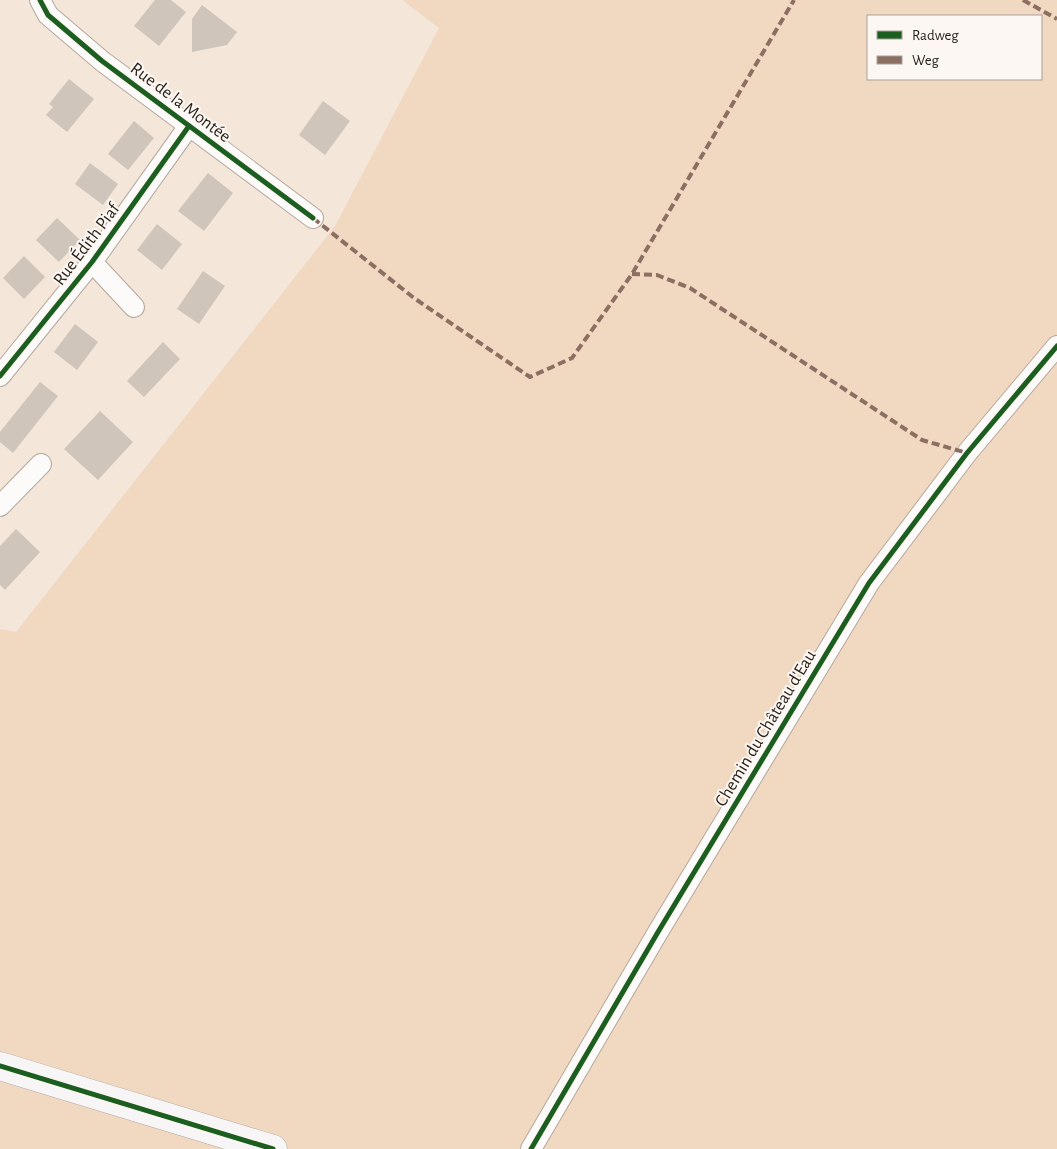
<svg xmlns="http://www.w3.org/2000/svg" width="1057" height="1149" viewBox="0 0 1057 1149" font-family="'Alegreya Sans',sans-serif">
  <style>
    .green { fill: #f1d8c0; fill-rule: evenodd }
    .building { fill: #cfc5bb }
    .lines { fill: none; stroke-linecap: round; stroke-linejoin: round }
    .street-casing { stroke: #b3a89f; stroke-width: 22 }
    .secondary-casing { stroke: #b3a89f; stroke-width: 29 }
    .street { stroke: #fdfbf9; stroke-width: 20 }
    .secondary { stroke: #f7f5f6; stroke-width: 28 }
    .quiet { stroke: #8d6e63; stroke-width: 4; stroke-dasharray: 8 4; stroke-linecap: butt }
    .cycleway-casing { stroke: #fcf7f3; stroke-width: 8 }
    .cycleway { stroke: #1b5e20; stroke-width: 5 }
    .labels { text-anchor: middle; stroke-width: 4; stroke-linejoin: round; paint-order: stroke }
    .street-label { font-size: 18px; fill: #271f17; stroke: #fcf7f3 }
  </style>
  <rect width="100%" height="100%" fill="#f4e7da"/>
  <!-- green -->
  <path class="green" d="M402,0H1057V1149H0V629L16,632L335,226L439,28ZM868,16H1041V79H868Z"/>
  <!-- building -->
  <g class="building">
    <path d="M155,0H171L186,12L159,46L134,26Z"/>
    <path d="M202,5L237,32L227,45L192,52V19Z"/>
    <path d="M69,79L94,99L67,132L46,115L53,107L49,104Z"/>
    <path d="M323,101L350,121L325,155L299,135Z"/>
    <path d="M134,121L154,138L128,170L108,154Z"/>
    <path d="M90,163L118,184L103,205L75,184Z"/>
    <path d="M208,173L233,193L204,231L178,211Z"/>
    <path d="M57,218L80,240L59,262L36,240Z"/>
    <path d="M157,224L182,244L162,270L137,250Z"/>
    <path d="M24,256L45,277L24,299L3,278Z"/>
    <path d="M203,271L225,286L199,324L177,309Z"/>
    <path d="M75,324L98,342L77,370L54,352Z"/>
    <path d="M163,342L180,359L144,397L127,381Z"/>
    <path d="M40,382L58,396L13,453L0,442V432Z"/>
    <path d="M100,411L133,442L98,480L64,449Z"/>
    <path d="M16,529L40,552L5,590L0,585V546Z"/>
  </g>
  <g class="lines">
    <defs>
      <g id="street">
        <path d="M40,0L48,15L102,61L313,218"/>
        <path d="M92,262L134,307"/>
        <path d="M0,376L92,262L189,126"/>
        <path d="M0,506L41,464"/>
        <path d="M531,1149L658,932L869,583L967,453L1057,346"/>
      </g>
      <path id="secondary" d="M0,1066L273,1149"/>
    </defs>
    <!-- street casing -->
    <use href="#street" class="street-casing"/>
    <!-- secondary casing -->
    <use href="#secondary" class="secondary-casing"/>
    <!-- street -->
    <use href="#street" class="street"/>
    <!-- secondary -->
    <use href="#secondary" class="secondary"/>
    <!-- quiet -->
    <g class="quiet">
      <path d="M1023,0L1057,19"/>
      <path d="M313,218L414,298L530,377L572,358L632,274L794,0"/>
      <path d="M632,274L657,275L690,288L922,440L967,453"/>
    </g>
    <defs>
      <g id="cycleway">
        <path d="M40,0L48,15L102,61L313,218"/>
        <path d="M0,376L92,262L189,126"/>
        <path d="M0,1066L273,1149"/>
        <path d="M531,1149L658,932L869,583L967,453L1057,346"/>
      </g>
    </defs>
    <!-- cycleway casing -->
    <use href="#cycleway" class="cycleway-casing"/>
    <!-- cycleway -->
    <use href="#cycleway" class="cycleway"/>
  </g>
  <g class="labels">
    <!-- street labels -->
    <g class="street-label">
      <text transform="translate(181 102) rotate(37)" y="6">Rue de la Montée</text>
      <text transform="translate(86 244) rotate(-53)" y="6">Rue Édith Piaf</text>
      <text transform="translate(765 728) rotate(-59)" y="6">Chemin du Château d'Eau</text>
    </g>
  </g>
  <!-- legend -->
  <rect x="867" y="15" width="175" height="65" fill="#fcf7f3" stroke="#a7a19b"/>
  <rect x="877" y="31" width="25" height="8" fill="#1b5e20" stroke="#a7a19b"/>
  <text x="912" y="40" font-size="15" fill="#271f17">Radweg</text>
  <rect x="877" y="56" width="25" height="8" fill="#8d6e63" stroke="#a7a19b"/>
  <text x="912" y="65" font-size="15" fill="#271f17">Weg</text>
</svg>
